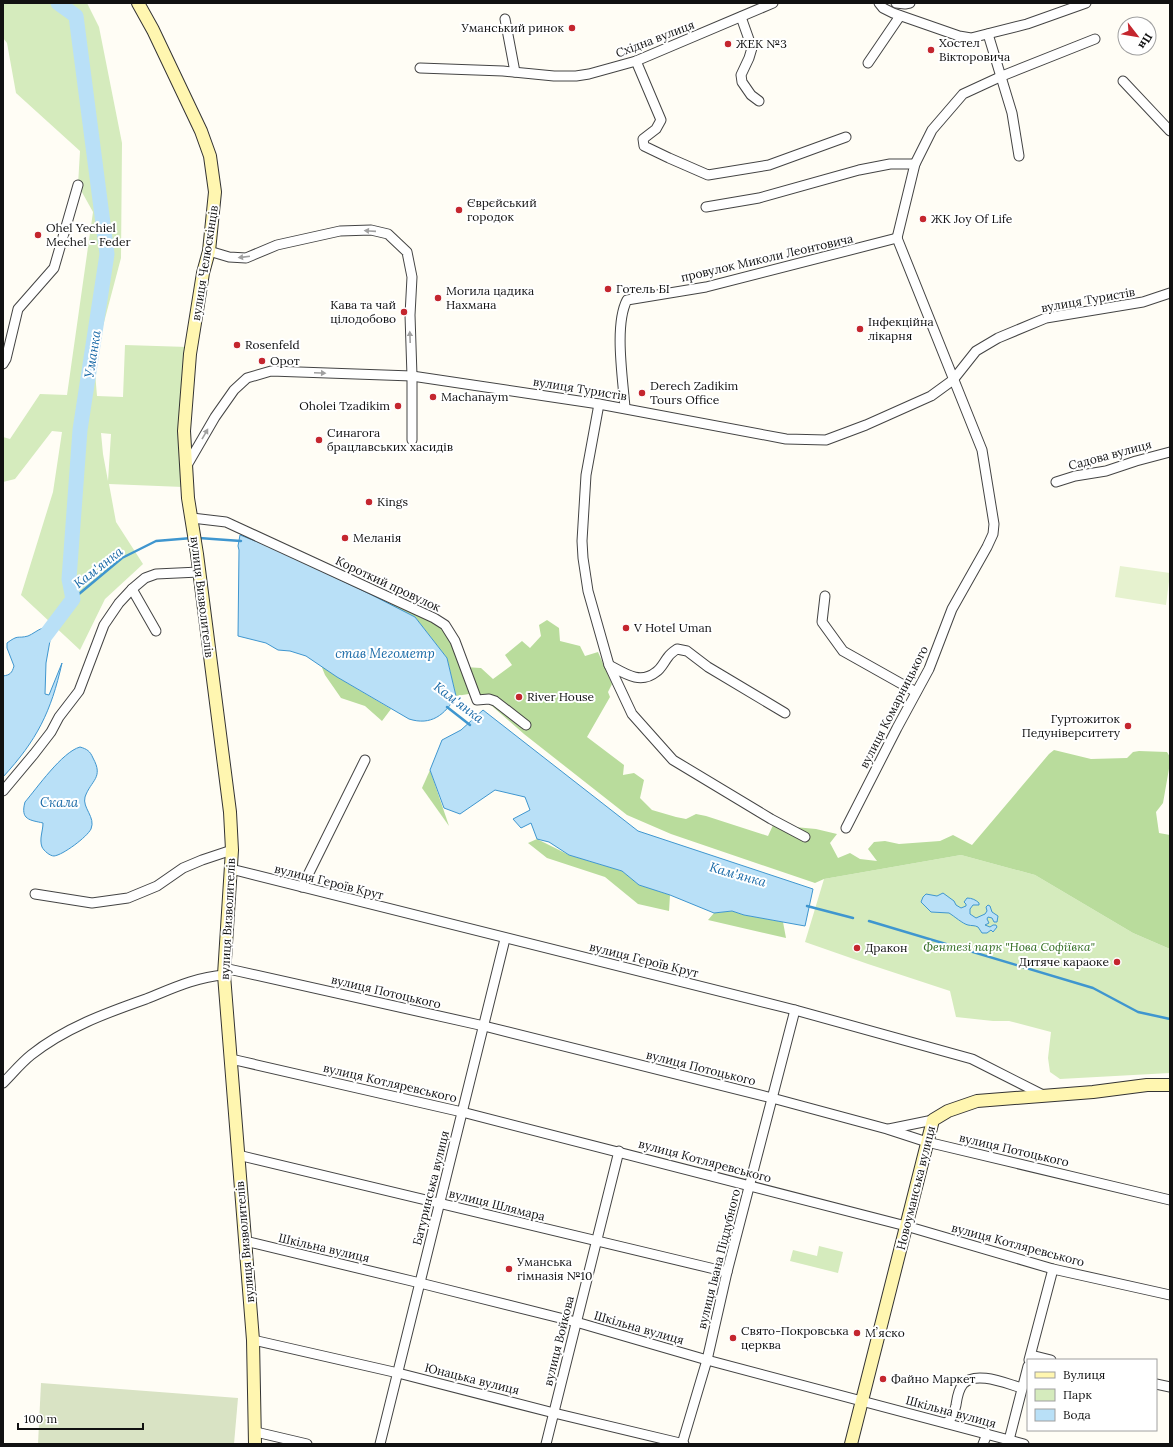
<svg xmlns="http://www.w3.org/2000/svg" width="1173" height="1447" viewBox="0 0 1173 1447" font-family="Lora,serif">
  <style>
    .green { fill: #d5ebbd; fill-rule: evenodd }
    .forest { fill: #b9dc9c }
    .cemetery { fill: #d9e3c4 }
    .pitch { fill: #e6f2cf }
    .water { fill: #b9e0f7; stroke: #3f96cf }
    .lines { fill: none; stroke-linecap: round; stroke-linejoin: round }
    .stream { stroke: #3f96cf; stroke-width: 2.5 }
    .river { stroke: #b9e0f7; stroke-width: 15 }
    .street-casing { stroke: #444; stroke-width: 11 }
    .secondary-casing { stroke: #333; stroke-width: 14 }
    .street { stroke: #fff; stroke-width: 9 }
    .secondary { stroke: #fff6b0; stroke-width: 12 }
    .oneway { fill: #a0a0a0 }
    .poi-dot { fill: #c4262e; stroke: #fff; stroke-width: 1.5 }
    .labels { text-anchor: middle; stroke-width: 4; stroke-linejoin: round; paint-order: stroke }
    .poi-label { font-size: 12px; fill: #111; stroke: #fff; text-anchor: start }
    .street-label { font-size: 12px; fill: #111; stroke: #fff }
    .park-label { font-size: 12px; font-style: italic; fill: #2f6b1f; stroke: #fff }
    .water-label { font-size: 13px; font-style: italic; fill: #1768a6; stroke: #fff }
  </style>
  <rect width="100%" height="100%" fill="#fffdf5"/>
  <!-- green -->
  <g class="green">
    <path d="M3,3H87L99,27L122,143L121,258L94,360L97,396L123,397L125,345L188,347L183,487L109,484L116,522L143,564L105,599L80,650L21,595L53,492L62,432L52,431L15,479L3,482V437L10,439L40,394L67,395L93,212L78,185L80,151L16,93L7,43L3,38ZM101,433L111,434L108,481L103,454Z"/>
    <path d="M961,855L1035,875L1133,933L1170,949V1073L1060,1079L1050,1072L1048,1058L1051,1032L1009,1021H993L956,1017L950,991L868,964L805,942L824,879Z"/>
    <path d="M819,1246L843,1252L838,1273L790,1261L793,1250L817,1256Z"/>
  </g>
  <!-- forest -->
  <g class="forest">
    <path d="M374,589L445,625L464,667L481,668L493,679L512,665L505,655L522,641L530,648L541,636L539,625L547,620L559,628L560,641L580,646L585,656L598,652L612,684L608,692L610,697L587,737L624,765L623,775L634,773L644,780L640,798L652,810L676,817L686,819L696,814L706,816L768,836L775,821L784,826L816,829L837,834L830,843L838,858L850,853L860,859L877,861L868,849L874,842L885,841L899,844L940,841L953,835L972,845L1049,754L1054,750L1091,759L1127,758L1133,752L1139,751L1167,752L1170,757V763L1163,803L1156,812L1159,833L1170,835V949L1133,933L1035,875L961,855L824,879L815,883L671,834L627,815L524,734L485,700L469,694L456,696L447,658L415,617L370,594Z"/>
    <path d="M321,665L337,677L391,709L382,721L365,706L341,698L325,675Z"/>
    <path d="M430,770L449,826L422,788Z"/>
    <path d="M537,839L569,855L622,871L639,885L670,895L669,911L638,904L605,877L547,858L528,843Z"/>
    <path d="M732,911L744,915L783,922L786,938L708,920L714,913Z"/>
  </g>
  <!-- cemetery -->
  <path class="cemetery" d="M41,1383L238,1398L234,1444H38Z"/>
  <!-- pitch -->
  <path class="pitch" d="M1120,566L1170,573L1166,605L1115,597Z"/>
  <!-- water -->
  <g class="water">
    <path d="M240,535L273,548L370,594L415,617L447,658L456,696C445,715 431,726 409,719L337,677L306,656L290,651L278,650L266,643L238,636L239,550L238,546Z"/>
    <path d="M43,628L51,635L46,663L45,694L49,695L62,663C51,712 37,740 3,777V676C10,675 12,673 14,666L7,648V643C19,634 17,639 28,636C33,634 37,630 43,628Z"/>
    <path d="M483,710L638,831L813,889L805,926L744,915L732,911L714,913L670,895L639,885L622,871L569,855L549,842L537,839L531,823L521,828L513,819L530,810L525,797L495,790L460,814L444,808L430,770L442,740L461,730Z"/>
    <path d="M80,747C87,749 90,751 93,758C104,778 91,780 85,797C82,808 96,817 91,829C87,837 63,855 54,856C50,856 44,851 42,847C39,839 43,831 43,823C30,820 20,820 25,802C37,788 62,752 80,747Z"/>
    <path d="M943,893L954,901L956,905L961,908L966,906V904L964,902L967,898C972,898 976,900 979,903V905H973L970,909V914L976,918L985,914L987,911L986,907L988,905L990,906L992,912L998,916L997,922H994L992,918L988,917L987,919L989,923L985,925L990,927L993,925H996L997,927L993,932L991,930L987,933H982L978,927C974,925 972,926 968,925C963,924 954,916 949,913L931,912L921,902L923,897L926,894L937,896Z"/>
  </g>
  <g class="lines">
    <!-- stream -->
    <g class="stream">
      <path d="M199,538L241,541"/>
      <path d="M73,599L122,558L156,541L192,538"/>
      <path d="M447,707L470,725"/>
      <path d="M807,906L853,918"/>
      <path d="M869,921L1093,988L1138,1012L1170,1019"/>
    </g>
    <!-- river -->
    <path class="river" d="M36,648L73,599L69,579L80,430L107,254L76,16L58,3"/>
    <defs>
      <g id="street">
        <path d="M879,3L883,8L893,13L959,36L971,38L1027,24L1086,3"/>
        <path d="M896,3L905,4L910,3"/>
        <path d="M741,17L752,48L749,58L741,75L742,82L751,95L759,101"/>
        <path d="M505,19L515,72"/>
        <path d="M988,34L1012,113L1019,156"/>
        <path d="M636,61L661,120L656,129L643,139L644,146L669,158L708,175L769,165L846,137"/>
        <path d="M868,63L900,16"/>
        <path d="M420,68L503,71L554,76H576L589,74L636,61L773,3"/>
        <path d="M1123,81L1170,131"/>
        <path d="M706,207L759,198L859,170L890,164H915"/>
        <path d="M897,238L915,164L932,130L963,94L1002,76L1095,39"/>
        <path d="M209,251L229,257L246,258L277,245L340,231L371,230L388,234L407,252L412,277L410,315L412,376V440"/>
        <path d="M3,364L6,359L18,309L54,268L78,185"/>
        <path d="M599,404L586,475L582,541L583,558L588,591L609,665L632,714L673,760L771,819L805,837"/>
        <path d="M625,408C623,379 614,325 627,300L706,287L897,238"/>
        <path d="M186,467L215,417L234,390L247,378L271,371L412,376L599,404L786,439L826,440L866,425L931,396L953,380L976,351L998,338L1046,318L1143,302L1170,293"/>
        <path d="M1056,482L1075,476L1106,471L1136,461L1170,452"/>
        <path d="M192,518L226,522L434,618L445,625L455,641L477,700L489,699L495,701L526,725"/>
        <path d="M132,589L156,631"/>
        <path d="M825,596L822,622L843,651L916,692"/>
        <path d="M609,665C624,673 640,685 656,672C661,669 664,662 668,657C670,654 674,651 677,649L687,651L708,667L785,713"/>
        <path d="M3,791L34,754L51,732L59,717L79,691L104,625L119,603L132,589L145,578L156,574L199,572"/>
        <path d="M846,828L897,728L929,669L952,609L987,547L993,534L994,524L982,450L897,238"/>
        <path d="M231,869L795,1010L972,1059L1043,1095"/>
        <path d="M302,887L365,760"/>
        <path d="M35,894L92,903L128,898L157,886L183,868L202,860L232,850"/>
        <path d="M224,968L484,1026L772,1098L887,1129L927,1142L1170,1200"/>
        <path d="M231,1059L462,1112L906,1226L1053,1269L1170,1295"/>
        <path d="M3,1083C12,1074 21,1063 31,1055C65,1028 106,1013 146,999C171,989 196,977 224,975"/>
        <path d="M889,1129L933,1120"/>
        <path d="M238,1155L727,1272"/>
        <path d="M245,1241L420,1283L576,1322L707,1360L1024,1444"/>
        <path d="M253,1340L398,1373L554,1413L684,1444"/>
        <path d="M1031,1355L1051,1360"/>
        <path d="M1029,1360L1053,1269"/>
        <path d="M1156,1384L1170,1387"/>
        <path d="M946,1423C953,1418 954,1413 956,1405C957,1398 958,1390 963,1384C976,1370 1007,1384 1022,1388"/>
        <path d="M256,1432L307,1444"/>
        <path d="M1009,1440L1028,1366"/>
        <path d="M380,1444L505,939"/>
        <path d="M546,1444L619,1151"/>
        <path d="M682,1444L707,1360L727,1272L795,1010"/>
        <path d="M983,1444L987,1434"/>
      </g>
      <g id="secondary">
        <path d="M138,3L153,30L201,131L210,156L215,192L209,251L203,273L190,354L184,431L188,498L197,554L230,812L232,850L224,975L253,1340L255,1444"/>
        <path d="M851,1444L933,1120L948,1111L977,1101L1093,1092L1147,1085H1170"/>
      </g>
    </defs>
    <!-- street casing -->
    <use href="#street" class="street-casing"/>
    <!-- secondary casing -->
    <use href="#secondary" class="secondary-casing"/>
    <!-- street -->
    <use href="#street" class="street"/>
    <!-- secondary -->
    <use href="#secondary" class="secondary"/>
  </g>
  <!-- one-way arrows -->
  <defs><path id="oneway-solid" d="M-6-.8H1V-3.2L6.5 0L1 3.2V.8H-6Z"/></defs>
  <g class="oneway">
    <use href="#oneway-solid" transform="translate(370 231) rotate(-176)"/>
    <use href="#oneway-solid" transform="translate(244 257) rotate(173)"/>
    <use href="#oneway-solid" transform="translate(410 337) rotate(-92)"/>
    <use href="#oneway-solid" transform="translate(320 373) rotate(2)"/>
    <use href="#oneway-solid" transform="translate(205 434) rotate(-60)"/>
  </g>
  <!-- markers -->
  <g class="poi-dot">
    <circle cx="572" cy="28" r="4"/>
    <circle cx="728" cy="44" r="4"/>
    <circle cx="931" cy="50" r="4"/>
    <circle cx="459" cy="210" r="4"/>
    <circle cx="923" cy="219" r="4"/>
    <circle cx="38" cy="235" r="4"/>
    <circle cx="608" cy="289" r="4"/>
    <circle cx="438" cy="298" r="4"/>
    <circle cx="404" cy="312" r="4"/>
    <circle cx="860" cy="329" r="4"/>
    <circle cx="237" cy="345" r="4"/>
    <circle cx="262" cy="361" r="4"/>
    <circle cx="642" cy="393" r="4"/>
    <circle cx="433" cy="397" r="4"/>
    <circle cx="398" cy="406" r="4"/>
    <circle cx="319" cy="440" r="4"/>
    <circle cx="369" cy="502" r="4"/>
    <circle cx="345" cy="538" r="4"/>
    <circle cx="626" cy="628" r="4"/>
    <circle cx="519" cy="697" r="4"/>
    <circle cx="1128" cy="726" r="4"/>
    <circle cx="857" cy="948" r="4"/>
    <circle cx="1117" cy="962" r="4"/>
    <circle cx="509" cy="1269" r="4"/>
    <circle cx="857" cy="1333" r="4"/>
    <circle cx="733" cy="1338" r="4"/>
    <circle cx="883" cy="1379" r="4"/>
  </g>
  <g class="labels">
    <!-- poi labels -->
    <g class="poi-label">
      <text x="564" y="32" text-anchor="end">Уманський ринок</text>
      <text x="939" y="47">Хостел<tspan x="939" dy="14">Вікторовича</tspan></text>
      <text x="736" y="48">ЖЕК №3</text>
      <text x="467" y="207">Єврєйський<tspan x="467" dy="14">городок</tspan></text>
      <text x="931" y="223">ЖК Joy Of Life</text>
      <text x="46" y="232">Ohel Yechiel<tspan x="46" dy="14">Mechel - Feder</tspan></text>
      <text x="616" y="293">Готель БІ</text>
      <text x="446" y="295">Могила цадика<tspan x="446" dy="14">Нахмана</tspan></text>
      <text x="396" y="309" text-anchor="end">Кава та чай<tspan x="396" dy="14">цілодобово</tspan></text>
      <text x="868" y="326">Інфекційна<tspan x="868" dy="14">лікарня</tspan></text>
      <text x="245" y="349">Rosenfeld</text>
      <text x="270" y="365">Орот</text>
      <text x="650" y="390">Derech Zadikim<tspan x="650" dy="14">Tours Office</tspan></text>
      <text x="441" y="401">Machanaym</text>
      <text x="390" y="410" text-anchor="end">Oholei Tzadikim</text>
      <text x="327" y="437">Синагога<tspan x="327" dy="14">брацлавських хасидів</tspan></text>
      <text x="377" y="506">Kings</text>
      <text x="353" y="542">Меланія</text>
      <text x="634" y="632">V Hotel Uman</text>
      <text x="527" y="701">River House</text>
      <text x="1120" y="723" text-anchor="end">Гуртожиток<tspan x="1120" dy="14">Педуніверситету</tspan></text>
      <text x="865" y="952">Дракон</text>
      <text x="1109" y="966" text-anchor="end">Дитяче караоке</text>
      <text x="517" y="1266">Уманська<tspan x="517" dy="14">гімназія №10</tspan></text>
      <text x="741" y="1335">Свято-Покровська<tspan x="741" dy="14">церква</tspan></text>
      <text x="865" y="1337">Мʼяско</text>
      <text x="891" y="1383">Файно Маркет</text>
    </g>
    <!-- street labels -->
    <g class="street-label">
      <text transform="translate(655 39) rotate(-21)" y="4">Східна вулиця</text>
      <text transform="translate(767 258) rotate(-13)" y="4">провулок Миколи Леонтовича</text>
      <text transform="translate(205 263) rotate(-81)" y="4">вулиця Челюскінців</text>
      <text transform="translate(1088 300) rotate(-10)" y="4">вулиця Туристів</text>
      <text transform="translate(580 389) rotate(9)" y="4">вулиця Туристів</text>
      <text transform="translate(1110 455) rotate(-15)" y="4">Садова вулиця</text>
      <text transform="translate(388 584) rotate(25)" y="4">Короткий провулок</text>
      <text transform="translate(202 597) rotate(83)" y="4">вулиця Визволителів</text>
      <text transform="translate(894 707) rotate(-63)" y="4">вулиця Комарницького</text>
      <text transform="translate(329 882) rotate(14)" y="4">вулиця Героїв Крут</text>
      <text transform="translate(228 919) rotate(-87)" y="4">вулиця Визволителів</text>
      <text transform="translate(644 960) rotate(14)" y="4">вулиця Героїв Крут</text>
      <text transform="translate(386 992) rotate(13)" y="4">вулиця Потоцького</text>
      <text transform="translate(701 1068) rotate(14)" y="4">вулиця Потоцького</text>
      <text transform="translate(390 1083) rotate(13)" y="4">вулиця Котляревського</text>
      <text transform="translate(1014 1150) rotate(13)" y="4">вулиця Потоцького</text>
      <text transform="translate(705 1161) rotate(15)" y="4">вулиця Котляревського</text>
      <text transform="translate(431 1188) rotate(-76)" y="4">Батуринська вулиця</text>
      <text transform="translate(916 1188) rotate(-76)" y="4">Новоуманська вулиця</text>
      <text transform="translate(497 1205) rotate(14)" y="4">вулиця Шлямара</text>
      <text transform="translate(245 1242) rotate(-95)" y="4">вулиця Визволителів</text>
      <text transform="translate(1018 1245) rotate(15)" y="4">вулиця Котляревського</text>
      <text transform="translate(324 1248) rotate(13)" y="4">Шкільна вулиця</text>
      <text transform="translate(719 1259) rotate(-76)" y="4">вулиця Івана Піддубного</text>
      <text transform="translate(639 1328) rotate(16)" y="4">Шкільна вулиця</text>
      <text transform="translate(559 1341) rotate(-76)" y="4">вулиця Войкова</text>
      <text transform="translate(472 1379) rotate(14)" y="4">Юнацька вулиця</text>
      <text transform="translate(951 1412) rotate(15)" y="4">Шкільна вулиця</text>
    </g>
    <!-- park labels -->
    <g class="park-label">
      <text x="1009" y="951">Фентезі парк "Нова Софіївка"</text>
    </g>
    <!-- water labels -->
    <g class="water-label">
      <text transform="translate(92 354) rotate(-81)" y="5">Уманка</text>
      <text transform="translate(98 567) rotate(-38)" y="5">Кам'янка</text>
      <text x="385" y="658">став Мегометр</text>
      <text transform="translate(459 702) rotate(37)" y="5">Кам'янка</text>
      <text x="59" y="807">Скала</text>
      <text transform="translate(738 874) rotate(16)" y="5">Кам'янка</text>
    </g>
  </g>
  <!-- border -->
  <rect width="1173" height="1447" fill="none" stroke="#111111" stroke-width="8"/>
  <!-- legend -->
  <rect x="1027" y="1359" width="130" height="72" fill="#ffffff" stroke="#a0a0a0"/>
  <rect x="1035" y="1372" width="20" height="6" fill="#fff6b0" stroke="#a0a0a0"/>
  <text x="1063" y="1379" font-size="12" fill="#111111">Вулиця</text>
  <rect x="1035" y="1389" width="20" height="12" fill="#d5ebbd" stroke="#a0a0a0"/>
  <text x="1063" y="1399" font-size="12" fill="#111111">Парк</text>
  <rect x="1035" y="1409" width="20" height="12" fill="#b9e0f7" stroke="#a0a0a0"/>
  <text x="1063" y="1419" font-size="12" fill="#111111">Вода</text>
  <!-- north arrow -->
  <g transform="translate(1137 36) rotate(121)"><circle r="19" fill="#ffffff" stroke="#a0a0a0"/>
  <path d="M0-3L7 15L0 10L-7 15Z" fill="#c4262e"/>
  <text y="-6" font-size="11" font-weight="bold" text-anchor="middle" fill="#111111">Пн</text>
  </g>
  <!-- scale -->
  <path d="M18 1423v6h125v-6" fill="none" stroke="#111111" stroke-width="2"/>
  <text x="24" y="1423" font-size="12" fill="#111111" stroke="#ffffff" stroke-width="3" paint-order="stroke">100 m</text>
</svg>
